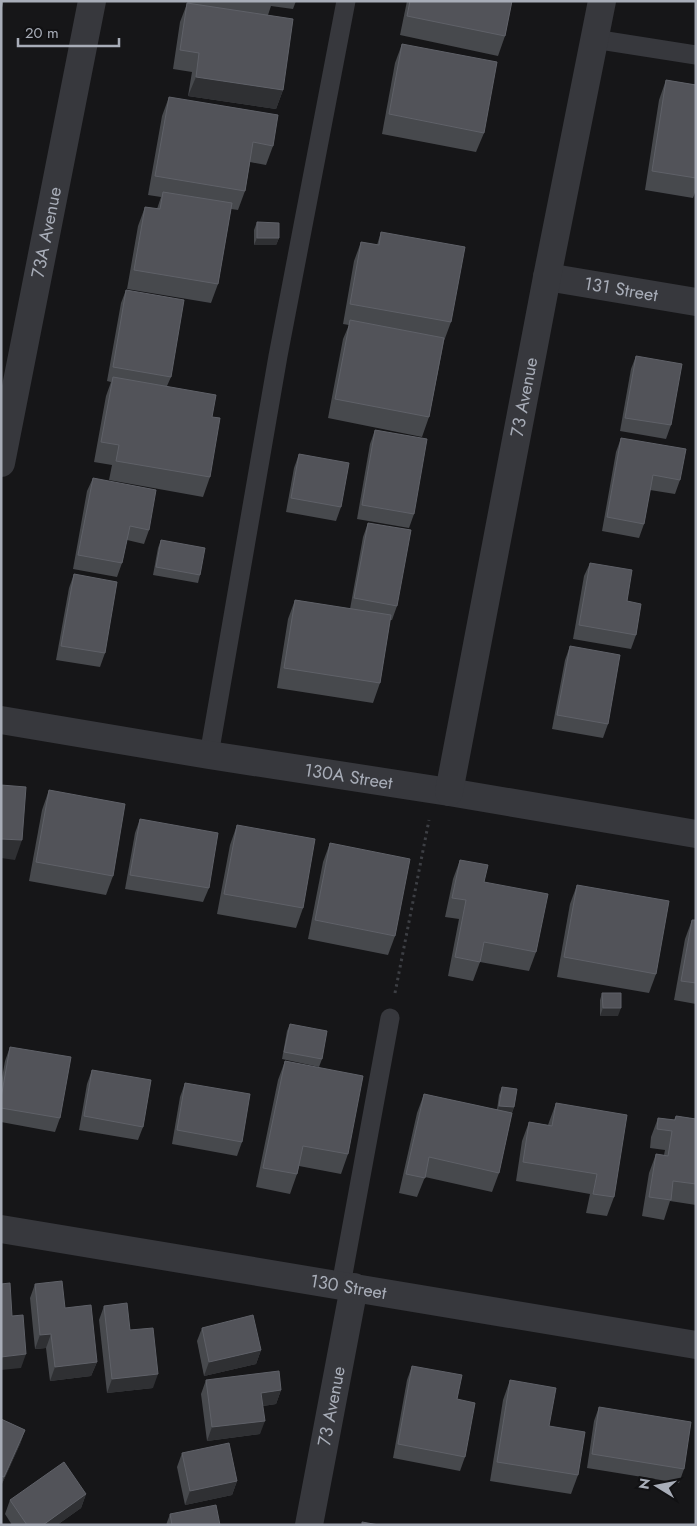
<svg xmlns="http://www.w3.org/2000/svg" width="697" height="1526" viewBox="0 0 697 1526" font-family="Jost,sans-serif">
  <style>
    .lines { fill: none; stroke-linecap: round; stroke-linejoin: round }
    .path { stroke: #3d3f44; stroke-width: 3; stroke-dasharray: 2.5 4; stroke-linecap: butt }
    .service { stroke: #37383d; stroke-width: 19 }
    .minor { stroke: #37383d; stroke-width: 28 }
    .wall { fill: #47494d }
    .shaded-wall { fill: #2f3033 }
    .building { fill: #525359; stroke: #5f6168 }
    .labels { text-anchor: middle; stroke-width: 4.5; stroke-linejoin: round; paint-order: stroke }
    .street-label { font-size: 18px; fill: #a8adb8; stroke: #111113 }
  </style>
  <rect width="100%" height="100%" fill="#161618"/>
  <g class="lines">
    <!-- path -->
    <path class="path" d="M395,993L429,820"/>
    <!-- service -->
    <g class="service">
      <path d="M594,39L696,55"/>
      <path d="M209,755L278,356L346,1"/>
      <path d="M341,1285L390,1018"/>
    </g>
    <!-- minor -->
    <g class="minor">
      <path id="s1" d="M547,277L696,302"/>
      <path id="s2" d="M1,463L92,1"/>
      <path id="s3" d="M1,720L209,755L449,792L696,834"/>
      <path id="s4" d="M449,792L547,277L602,1"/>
      <path id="s5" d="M1,1229L696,1345"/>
      <path id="s6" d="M309,1525L354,1287"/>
    </g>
  </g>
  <!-- wall -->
  <g class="wall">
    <path d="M188,1H296L293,9L271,6L268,15L283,90L276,109L188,96L192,72L173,69L180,22Z"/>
    <path d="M407,1H512L505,36L498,56L400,35Z"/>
    <path d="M402,44L484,133L476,152L382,134L395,63Z"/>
    <path d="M666,80L696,85V190L693,198L645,190L659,100Z"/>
    <path d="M169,97L273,146L266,165L250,162L245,191L238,210L231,209L218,284L211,303L127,289L138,226L145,207L157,209L161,197L148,195L162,116Z"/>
    <path d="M257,222L279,238L276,245H254V230Z"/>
    <path d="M381,232L451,322L444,341L429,417L422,437L328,418L343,339L349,325L343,324L354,261L361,242L377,245Z"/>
    <path d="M126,290L171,377L167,386L212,417L210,477L203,497L109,480L112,465L94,462L106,396L111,382L107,381L121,303Z"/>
    <path d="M636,356L671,425L666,439L620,431L631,369Z"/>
    <path d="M375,430L414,514L409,528L357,519L370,444Z"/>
    <path d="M621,438L680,480L675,494L650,490L644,524L639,538L602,531L616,452Z"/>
    <path d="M299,454L341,507L336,521L286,512L294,468Z"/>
    <path d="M93,478L149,530L144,544L127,540L122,563L117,577L73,569L87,491Z"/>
    <path d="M368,523L397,606L392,620H390L380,683L373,703L277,688L288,619L295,600L350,609L363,537Z"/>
    <path d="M161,540L200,575L198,583L153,575L158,548Z"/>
    <path d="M590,563L627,601L636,635L631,649L573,639L584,576Z"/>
    <path d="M74,574L105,653L100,667L56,660L69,588Z"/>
    <path d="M570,646L608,724L603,738L552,729L565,660Z"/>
    <path d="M49,790L113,876L106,895L29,881L42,810Z"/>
    <path d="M140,819L209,888L203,902L125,889L135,833Z"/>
    <path d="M237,825L303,908L296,928L217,914L230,845Z"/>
    <path d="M330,843L395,936L388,955L308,939L323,862Z"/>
    <path d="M460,860L484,882L536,952L529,971L480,962L473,981L448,976L459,919L445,917L453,879Z"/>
    <path d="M577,885L656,974L649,993L557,977L570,904Z"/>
    <path d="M692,920H696V1004L674,1000L685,939Z"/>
    <path d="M602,993L618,1016H600V1000Z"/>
    <path d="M290,1024L322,1059L319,1067L282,1059L287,1031Z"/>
    <path d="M10,1047L60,1118L55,1132L1,1122V1084L5,1061Z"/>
    <path d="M285,1061L348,1154L341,1174L299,1166L297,1174L290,1194L256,1187L278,1080Z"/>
    <path d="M92,1070L143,1127L138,1140L79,1130L87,1084Z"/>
    <path d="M185,1083L242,1142L237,1156L172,1144L180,1097Z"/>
    <path d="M502,1087L514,1107L512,1113L499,1173L492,1192L425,1177L417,1197L399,1193L417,1113L424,1094L497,1110L499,1095Z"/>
    <path d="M556,1103L614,1197L607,1216L586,1213L590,1194L516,1181L522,1141L529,1122L548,1125Z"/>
    <path d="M676,1116L696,1119V1205L670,1201L664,1220L642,1216L649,1173L656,1154L664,1155L665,1150L650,1148L651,1137L658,1118L674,1120Z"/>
    <path d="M35,1284L65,1308L97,1362L91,1376L50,1381L46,1348L35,1349L30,1298Z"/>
    <path d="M104,1306L130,1330L153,1388L107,1393L99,1320Z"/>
    <path d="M202,1328L261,1350L256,1364L204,1376L197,1341Z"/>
    <path d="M412,1366L457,1399L465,1457L460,1471L393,1458L407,1380Z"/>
    <path d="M206,1380L281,1390L276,1404L263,1406L260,1434L207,1441L201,1394Z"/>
    <path d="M510,1380L549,1426L578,1475L571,1494L490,1481L503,1400Z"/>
    <path d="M599,1407L684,1469L679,1483L587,1468L594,1421Z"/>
    <path d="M1,1419L25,1430L20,1444L1,1486Z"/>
    <path d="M182,1453L237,1481L232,1495L185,1505L177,1467Z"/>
    <path d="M86,1494L81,1508L57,1525H12L5,1514L10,1500Z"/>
    <path d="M170,1514L220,1525H166Z"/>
  </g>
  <!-- shaded-wall -->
  <g class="shaded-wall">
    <path d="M196,77L283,90L276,109L188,96Z"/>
    <path d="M257,238H279L276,245H254Z"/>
    <path d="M1,839L22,840L15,860L1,858Z"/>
    <path d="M603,1008H621L618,1016H600Z"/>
    <path d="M499,1106L514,1107L511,1115L497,1113Z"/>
    <path d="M51,1334L46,1348L35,1349L40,1335Z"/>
    <path d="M261,1350L256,1364L204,1376L209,1362Z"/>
    <path d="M26,1354L21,1368L1,1370V1357Z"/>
    <path d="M97,1362L91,1376L50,1381L55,1367Z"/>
    <path d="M158,1374L153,1388L107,1393L112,1379Z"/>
    <path d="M281,1390L276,1404L256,1407L261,1393Z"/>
    <path d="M265,1421L260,1434L207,1441L212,1427Z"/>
    <path d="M25,1430L20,1444L1,1486L4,1477Z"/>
    <path d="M237,1481L232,1495L185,1505L190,1491Z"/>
    <path d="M86,1494L81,1508L57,1525H43Z"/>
  </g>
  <!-- building -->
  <g class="building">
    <path d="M1,1H3L1,10Z"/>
    <path d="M410,1H512L505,36L407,16Z"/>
    <path d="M187,3L293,19L283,90L196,77L199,53L180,50Z"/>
    <path d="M402,44L497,62L484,133L389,114Z"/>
    <path d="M666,80L696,85V178L652,171Z"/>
    <path d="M169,97L278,115L273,146L253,142L245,191L155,176Z"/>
    <path d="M163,192L232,203L218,284L134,270L145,207L160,209Z"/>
    <path d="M257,222L279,223V238H257Z"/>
    <path d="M381,232L465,247L451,322L350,304L361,242L379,245Z"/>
    <path d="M126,290L184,300L171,377L113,367Z"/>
    <path d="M350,320L444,338L429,417L335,399Z"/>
    <path d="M636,356L682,364L671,425L625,418Z"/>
    <path d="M113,377L216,395L212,417L220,418L210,477L116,461L119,445L101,442Z"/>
    <path d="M375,430L427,439L414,514L362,505Z"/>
    <path d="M621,438L686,449L680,480L653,475L644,524L607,517Z"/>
    <path d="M299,454L349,463L341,507L291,498Z"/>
    <path d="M93,478L156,490L149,530L130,526L122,563L78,555Z"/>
    <path d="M368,523L411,530L397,606L354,598Z"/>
    <path d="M161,540L205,548L200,575L156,567Z"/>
    <path d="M590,563L632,570L627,601L641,604L636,635L579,625Z"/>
    <path d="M74,574L117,582L105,653L61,646Z"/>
    <path d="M295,600L391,615L380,683L284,668Z"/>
    <path d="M570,646L620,655L608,724L557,715Z"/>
    <path d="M1,785L26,787L22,840L1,839Z"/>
    <path d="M49,790L125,804L113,876L36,862Z"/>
    <path d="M140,819L218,833L209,888L130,875Z"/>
    <path d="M237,825L315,839L303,908L224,894Z"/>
    <path d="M330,843L410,859L395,936L315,920Z"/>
    <path d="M460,860L488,865L484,882L548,894L536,952L484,942L480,962L455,957L466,900L452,898Z"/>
    <path d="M577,885L669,901L656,974L564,957Z"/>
    <path d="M692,920H696V983L681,981Z"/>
    <path d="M602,993H621V1008H603Z"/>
    <path d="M290,1024L327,1031L322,1059L284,1052Z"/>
    <path d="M10,1047L71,1057L60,1118L1,1108V1098Z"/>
    <path d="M285,1061L363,1076L348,1154L303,1146L297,1174L263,1168Z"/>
    <path d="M92,1070L151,1080L143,1127L84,1116Z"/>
    <path d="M185,1083L250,1094L242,1142L177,1130Z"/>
    <path d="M502,1087L517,1089L514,1107L499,1106Z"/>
    <path d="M424,1094L512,1113L499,1173L429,1157L425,1178L406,1174Z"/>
    <path d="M556,1103L627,1115L614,1197L593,1194L597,1174L523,1162L529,1122L552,1126Z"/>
    <path d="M676,1116L696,1119V1184L673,1181L671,1200L649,1197L656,1154L668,1156L672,1131L657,1129L658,1118L675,1120Z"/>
    <path d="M62,1281L65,1308L91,1305L97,1362L55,1367L51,1334L40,1335L35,1284Z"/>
    <path d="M10,1283L12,1316L23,1315L26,1354L1,1357V1284Z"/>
    <path d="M127,1303L130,1330L153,1328L158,1374L112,1379L104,1306Z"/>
    <path d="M253,1315L261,1350L209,1362L202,1328Z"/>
    <path d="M412,1366L462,1375L457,1399L475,1403L465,1457L398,1444Z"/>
    <path d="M279,1371L281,1390L261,1393L265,1421L212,1427L206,1380Z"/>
    <path d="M510,1380L556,1388L549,1426L585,1432L578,1475L497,1462Z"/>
    <path d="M599,1407L691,1422L684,1469L592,1454Z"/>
    <path d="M1,1419L25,1430L4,1477L1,1476Z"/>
    <path d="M229,1443L237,1481L190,1491L182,1453Z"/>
    <path d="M64,1462L86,1494L43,1525H27L10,1500Z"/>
    <path d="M216,1505L220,1525H172L170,1514Z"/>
    <path d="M362,1522L379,1525H362Z"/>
  </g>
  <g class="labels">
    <!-- street labels -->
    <g class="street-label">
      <text dy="6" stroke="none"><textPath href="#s2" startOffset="235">73A Avenue</textPath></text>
      <text dy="6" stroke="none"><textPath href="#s1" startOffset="75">131 Street</textPath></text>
      <text dy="6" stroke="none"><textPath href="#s4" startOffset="402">73 Avenue</textPath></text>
      <text dy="6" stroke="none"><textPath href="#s3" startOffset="352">130A Street</textPath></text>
      <text dy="6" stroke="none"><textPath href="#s5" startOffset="352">130 Street</textPath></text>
      <text dy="6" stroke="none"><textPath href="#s6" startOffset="121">73 Avenue</textPath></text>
    </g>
  </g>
  <!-- border -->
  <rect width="697" height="1526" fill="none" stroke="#a8adb8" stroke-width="5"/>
  <!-- north arrow -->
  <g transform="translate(657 1486) rotate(280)" stroke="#111113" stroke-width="4" paint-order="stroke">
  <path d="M0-4L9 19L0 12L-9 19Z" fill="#a8adb8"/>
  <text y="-8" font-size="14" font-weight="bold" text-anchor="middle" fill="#a8adb8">N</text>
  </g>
  <!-- scale -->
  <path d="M18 38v8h101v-8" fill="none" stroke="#a8adb8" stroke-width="2.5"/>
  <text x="25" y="38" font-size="15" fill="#a8adb8" stroke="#111113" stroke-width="4" paint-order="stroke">20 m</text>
</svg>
